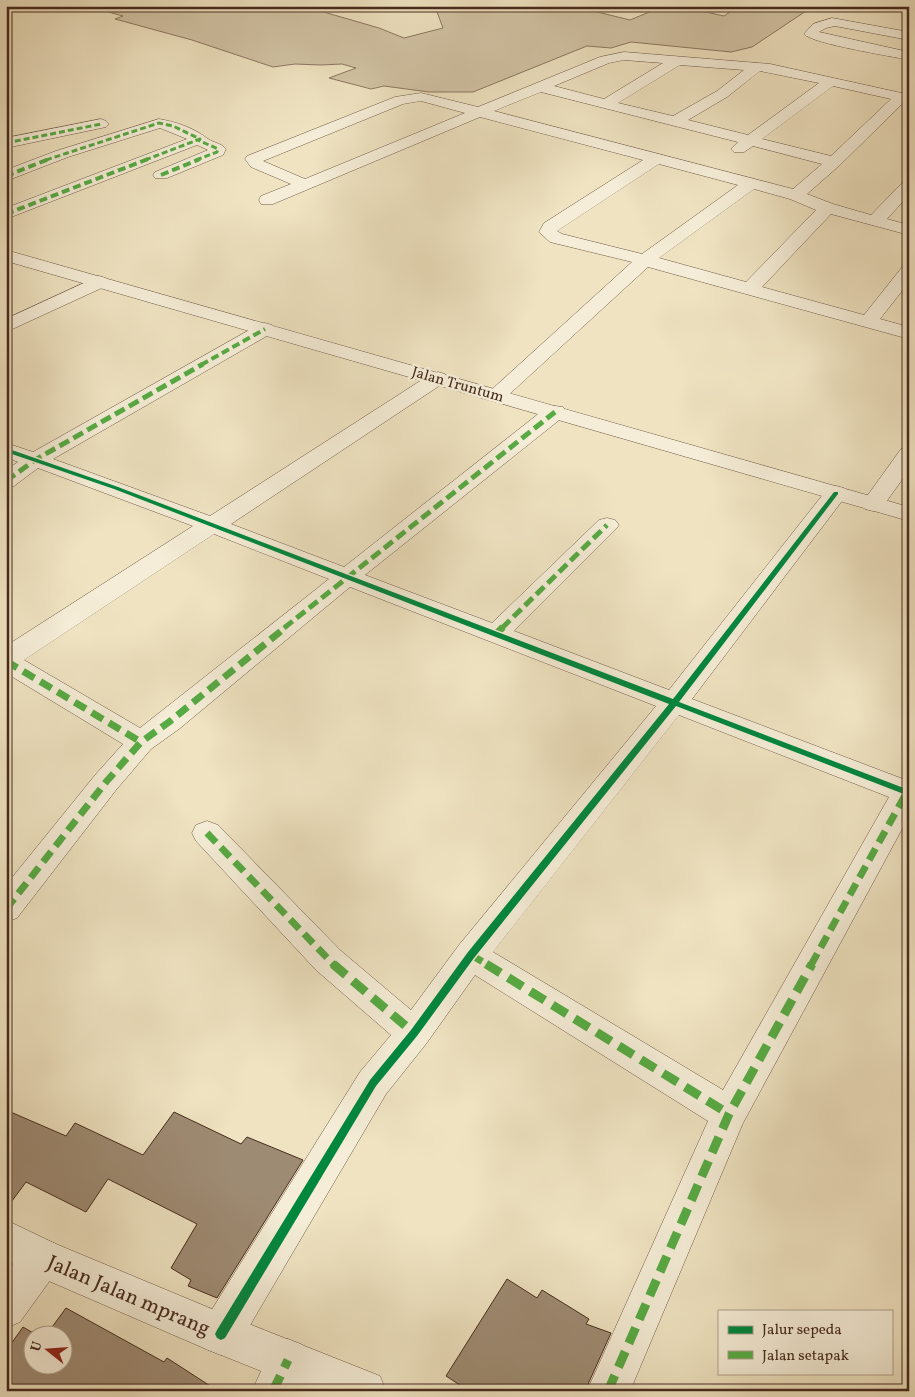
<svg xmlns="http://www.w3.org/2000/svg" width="915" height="1397" viewBox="0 0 915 1397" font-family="Vollkorn,serif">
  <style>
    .green { fill: #d2c4a5; stroke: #8c7862 }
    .building { fill: #9e8b73; stroke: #462b1e }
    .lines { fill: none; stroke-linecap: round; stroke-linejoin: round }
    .minor-casing { stroke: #705947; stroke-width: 1 }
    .tertiary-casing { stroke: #705947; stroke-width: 1 }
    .minor { fill: #f5edd7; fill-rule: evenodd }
    .tertiary { fill: #f5edd7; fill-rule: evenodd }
    .quiet-far4 { stroke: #56ab43; stroke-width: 3; stroke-dasharray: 6 3; stroke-linecap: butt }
    .quiet-far3 { stroke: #56ab43; stroke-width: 4; stroke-dasharray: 8 4; stroke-linecap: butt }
    .quiet-far2 { stroke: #56ab43; stroke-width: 5; stroke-dasharray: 11 5; stroke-linecap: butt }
    .quiet-far1 { stroke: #56ab43; stroke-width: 7; stroke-dasharray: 13 7; stroke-linecap: butt }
    .quiet { stroke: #56ab43; stroke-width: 9; stroke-dasharray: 17 9; stroke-linecap: butt }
    .cycleway-casing { stroke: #f5edd7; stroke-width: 3 }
    .cycleway { fill: #00873e; fill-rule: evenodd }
    .labels { text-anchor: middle; stroke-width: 5; stroke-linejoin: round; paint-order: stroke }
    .far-street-label { font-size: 15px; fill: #462b1e; stroke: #f5edd7 }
    .near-street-label { font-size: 21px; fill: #462b1e; stroke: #f5edd7 }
  </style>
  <rect width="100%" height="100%" fill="#efe3c1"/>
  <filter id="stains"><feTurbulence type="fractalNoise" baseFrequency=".004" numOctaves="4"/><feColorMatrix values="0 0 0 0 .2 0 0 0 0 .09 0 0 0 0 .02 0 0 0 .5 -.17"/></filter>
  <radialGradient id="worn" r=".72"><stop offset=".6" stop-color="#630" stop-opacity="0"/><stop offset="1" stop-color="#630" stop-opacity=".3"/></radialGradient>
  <!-- green -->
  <path class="green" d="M86,6H303L379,28L404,38L443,28L437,12L453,6H573L630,20L664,6H679L724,16L739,6H782L806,11L752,47L731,52L631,42L611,48L587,46L473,92H429L384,86L371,89L329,78L356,68L342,64L321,65L295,64L273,67L192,40L115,19L123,16Z"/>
  <!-- building -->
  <g class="building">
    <path d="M6,1110L66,1136L75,1123L143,1155L174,1112L241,1144L247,1137L303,1160L217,1298L188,1286L191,1280L171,1268L197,1224L108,1179L86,1212L26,1182L6,1209Z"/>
    <path d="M507,1279L537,1298L542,1290L589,1319L586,1324L611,1333L585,1391H469L446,1376Z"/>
    <path d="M66,1308L164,1362L167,1358L218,1391H6V1351L23,1327L35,1334H32V1364H62V1334H47Z"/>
  </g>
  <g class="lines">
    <defs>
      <g id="minor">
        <path d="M832,18L909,32V40L835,26L826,28L819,32L909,52V60C891,56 813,44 804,34L813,24Z"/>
        <path d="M624,52L770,64L906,94L908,97L906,100L840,165L807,194L833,204L871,215L903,182L909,180V195L887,219L909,225V235L831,214L762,287L864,315L903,266L909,265V282L880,319L909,327V339L648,267L503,400L496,402L489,400L486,396L489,392L632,262L550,242L539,232L544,223L643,160L480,117L273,204H261L259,200L261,196L291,184L251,167L245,159L247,156L395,97L421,93L478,107L600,57ZM624,60L663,63L604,99L554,86L609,63ZM680,65L744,70L717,91L673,116L618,103ZM760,71L819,83L748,135L688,120L727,97ZM833,86L891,99L831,156L762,139ZM541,92L738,142L731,149L734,152H744L753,146L822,164L793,189L494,111ZM421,101L465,113L305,179L263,161L403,104ZM659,164L738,185L642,254L562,234L557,231ZM754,189L790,199L816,210L746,282L659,258Z"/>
        <path d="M101,119L106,121L109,124L106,127L6,148V138Z"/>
        <path d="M159,119C177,122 194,128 208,139C214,143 221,143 226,149L223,155L167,178H155L153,175L155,172L208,150L197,145L6,219V208L187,139L160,128L68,157L6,181V170L56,151Z"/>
        <path d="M99,276L106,278L108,282L106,286L6,332V319Z"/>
        <path d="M265,323L272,325L275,329L272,333L53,459L210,516L431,374L438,372L445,374L448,378L445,382L231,524L344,567L547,407L555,406L563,407L566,412L563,417L365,575L492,623L599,520L607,518L615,520L619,525L615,530L514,631L669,690L828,488L836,486L844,488L848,493L692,699L903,779L909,777V816L743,1123L630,1391H587L708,1121L475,975L426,1044L386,1094L236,1349L221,1355L206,1349L200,1334L206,1319L360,1072L391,1035L316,970L196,841L192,833L196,825L207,821L218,825L340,950L411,1010L459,945L656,706L350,587L179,729L151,749L116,790L17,918L6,922V885L96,774L123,744L6,673V646L193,526L38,468L14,486L6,488V470L18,462L6,457V443L33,452L258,325ZM214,534L329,579L140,728L24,660ZM679,715L889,797L723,1090L493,952Z"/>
        <path d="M909,447V470L881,509L873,511L865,509L861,504L865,499L901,449Z"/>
        <path d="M42,1238L56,1244L62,1258L56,1272L20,1322L6,1328V1274L28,1244Z"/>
        <path d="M288,1339L303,1345L309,1360L295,1391H252L273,1345Z"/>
      </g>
      <g id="tertiary">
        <path d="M6,250L909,507V521L6,261Z"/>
        <path d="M6,1220L56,1244L224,1314L380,1376L386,1391H311L206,1349L28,1272L6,1260Z"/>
      </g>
    </defs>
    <!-- minor casing -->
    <use href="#minor" class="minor-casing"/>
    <!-- tertiary casing -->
    <use href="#tertiary" class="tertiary-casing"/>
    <!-- minor -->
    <use href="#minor" class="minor"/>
    <!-- tertiary -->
    <use href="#tertiary" class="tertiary"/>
    <!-- quiet-far4 -->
    <g class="quiet-far4">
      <path d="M6,143L101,124"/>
      <path d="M46,160L159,123L173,126L200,139L145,160"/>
      <path d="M196,160L217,152L218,149L198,140"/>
    </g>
    <!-- quiet-far3 -->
    <g class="quiet-far3">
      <path d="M161,175L200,159"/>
      <path d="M6,176L49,159"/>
      <path d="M6,214L148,159"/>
      <path d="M201,365L265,329"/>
    </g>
    <!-- quiet-far2 -->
    <g class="quiet-far2">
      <path d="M6,481L35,460L203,364"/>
      <path d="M284,628L555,412"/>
      <path d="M502,628L607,525"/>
    </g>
    <!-- quiet-far1 -->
    <g class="quiet-far1">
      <path d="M495,635L503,627"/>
      <path d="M6,661L141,742"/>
      <path d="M207,833L334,965"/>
      <path d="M6,909L106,782L141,742L169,722L286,627"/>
      <path d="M471,955L488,965"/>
      <path d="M811,965L908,790"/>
    </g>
    <!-- quiet -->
    <g class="quiet">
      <path d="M333,964L414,1033"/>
      <path d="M486,964L729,1114"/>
      <path d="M273,1391L288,1360"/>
      <path d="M608,1391L729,1114L812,964"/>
    </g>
    <defs>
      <path id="cycleway" d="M6,448L118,487L673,699L834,492H838V494L679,702L909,790V796L676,706L474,958L417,1036L376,1086L225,1338L221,1340L217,1338L215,1334L217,1330L370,1080L411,1030L468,952L669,704L114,489L6,452Z"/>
    </defs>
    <!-- cycleway casing -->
    <use href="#cycleway" class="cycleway-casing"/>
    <!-- cycleway -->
    <use href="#cycleway" class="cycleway"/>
  </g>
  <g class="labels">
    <!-- far-street labels -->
    <g class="far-street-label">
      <text transform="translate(458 384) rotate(16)" y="5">Jalan Truntum</text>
    </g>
    <!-- near-street labels -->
    <g class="near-street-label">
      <text transform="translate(129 1295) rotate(23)" y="7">Jalan Jalan mprang</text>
    </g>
  </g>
  <!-- margin -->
  <rect width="915" height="1397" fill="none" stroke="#efe3c1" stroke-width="25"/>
  <rect x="8" y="8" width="900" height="1382" fill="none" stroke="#462b1e" stroke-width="2.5"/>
  <rect x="12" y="12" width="890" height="1372" fill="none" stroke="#462b1e"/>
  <!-- legend -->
  <rect x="718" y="1310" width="175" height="65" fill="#f5edd7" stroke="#af9f8d"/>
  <rect x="728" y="1326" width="25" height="8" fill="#00873e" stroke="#af9f8d"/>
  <text x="762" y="1334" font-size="15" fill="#462b1e">Jalur sepeda</text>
  <rect x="728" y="1351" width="25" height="8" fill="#56ab43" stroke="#af9f8d"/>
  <text x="762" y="1360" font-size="15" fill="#462b1e">Jalan setapak</text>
  <!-- north arrow -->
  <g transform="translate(48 1350) rotate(287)"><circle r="24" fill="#f5edd7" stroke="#af9f8d"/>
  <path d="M0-4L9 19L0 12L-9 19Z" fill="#8f2418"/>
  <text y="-8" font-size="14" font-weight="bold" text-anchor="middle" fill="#462b1e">U</text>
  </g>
  <rect width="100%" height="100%" filter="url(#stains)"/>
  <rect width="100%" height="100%" fill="url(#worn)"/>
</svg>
